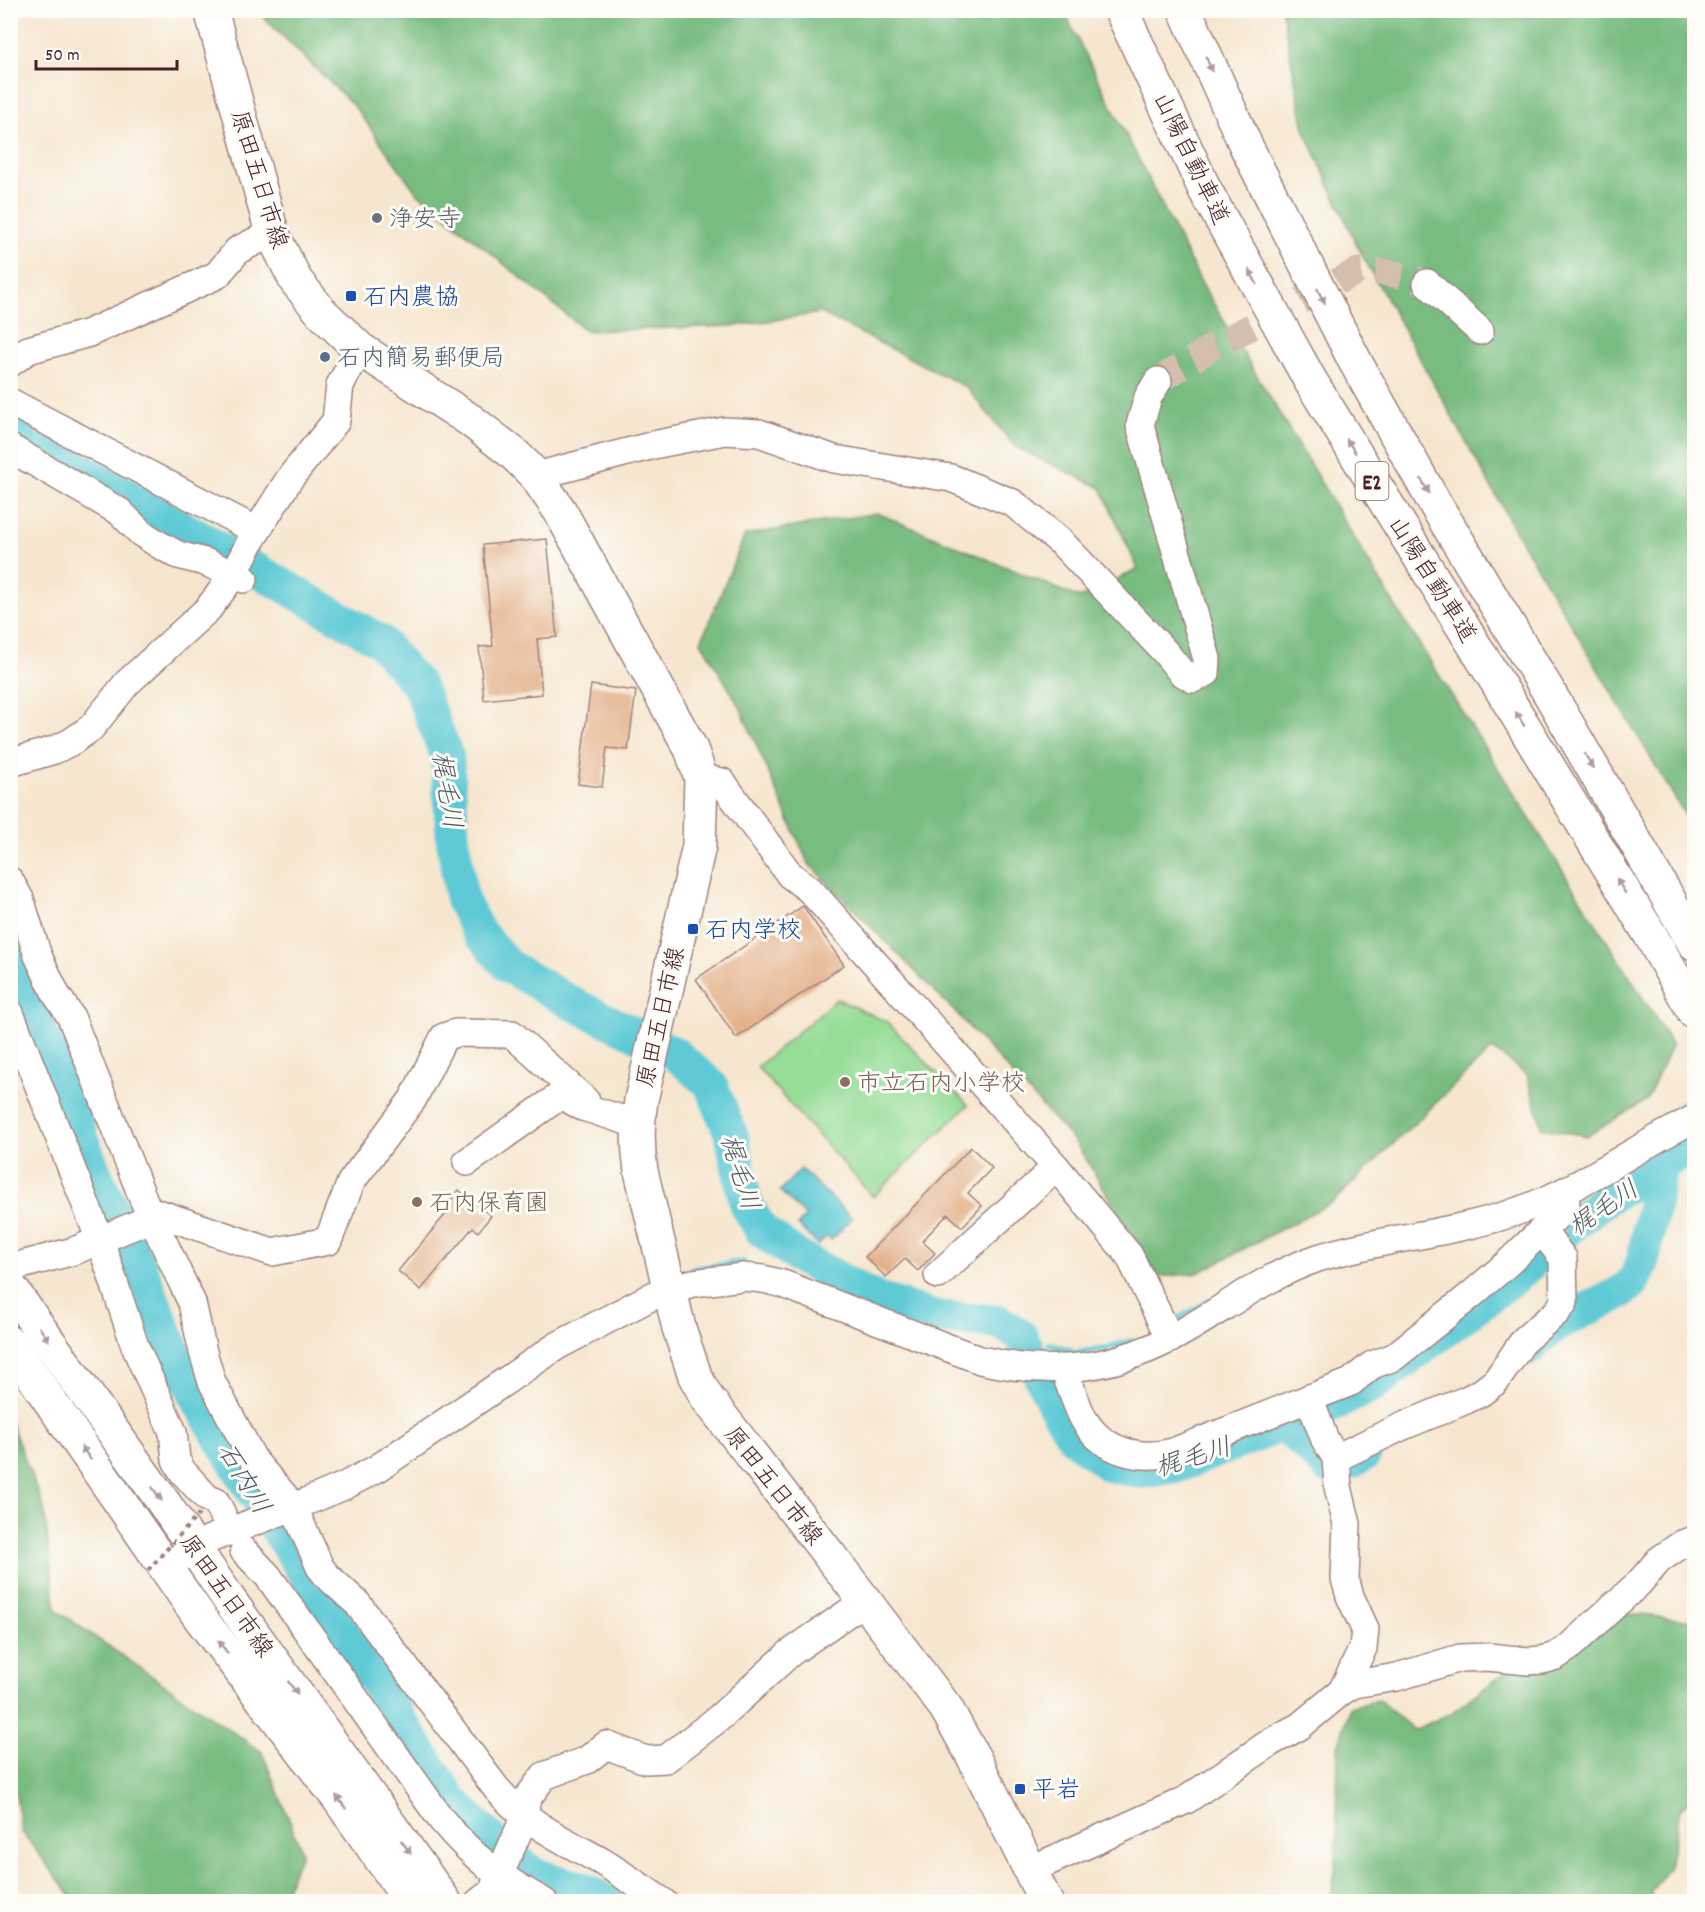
<svg xmlns="http://www.w3.org/2000/svg" width="1705" height="1912" viewBox="0 0 1705 1912" font-family="Dekko,'Klee One',sans-serif">
  <style>
    .green { fill: #96dd97; stroke: #707e61; stroke-width: 1.5 }
    .forest { fill: #78bc80; stroke: #616e56; stroke-width: 1.5 }
    .water { fill: #5ecad6; stroke: #547480; stroke-width: 1.5 }
    .lines { fill: none; stroke-linecap: round; stroke-linejoin: round }
    .stream { stroke: #5ecad6; stroke-width: 6 }
    .river { stroke: #5ecad6; stroke-width: 34 }
    .building { fill: #e3b089 }
    .minor-tunnel { stroke: #d4beae; stroke-width: 27; stroke-dasharray: 27 14; stroke-linecap: butt }
    .minor-casing { stroke: #a0827d; stroke-width: 30 }
    .major-casing { stroke: #a0827d; stroke-width: 36 }
    .highway-casing { stroke: #a0827d; stroke-width: 36 }
    .minor { stroke: #fff; stroke-width: 27 }
    .major { stroke: #fff; stroke-width: 33 }
    .highway { stroke: #fff; stroke-width: 33 }
    .path-bridge { stroke: #a0827d; stroke-width: 4; stroke-dasharray: 4.5 4.5; stroke-linecap: butt }
    .oneway { fill: #ae9aa0 }
    .worship-dot { fill: #6b7280; stroke: #fdfcf7; stroke-width: 2 }
    .transit-dot { fill: #1a4fb4; stroke: #fdfcf7; stroke-width: 2 }
    .service-dot { fill: #5c6f8a; stroke: #fdfcf7; stroke-width: 2 }
    .education-dot { fill: #8d6e63; stroke: #fdfcf7; stroke-width: 2 }
    .labels { text-anchor: middle; stroke-width: 6; stroke-linejoin: round; paint-order: stroke }
    .shield { fill: #fdfcf7; stroke: #806168; stroke-width: 1.5 }
    .shield-label { font-size: 22px; font-weight: bold; fill: #4a1f2b }
    .street-label { font-size: 24px; fill: #4a1f2b; stroke: #fdfcf7 }
    .worship-label { font-size: 24px; fill: #5b616d; stroke: #fdfcf7; text-anchor: start }
    .transit-label { font-size: 24px; fill: #164399; stroke: #fdfcf7; text-anchor: start }
    .service-label { font-size: 24px; fill: #4e5e75; stroke: #fdfcf7; text-anchor: start }
    .education-label { font-size: 24px; fill: #785e54; stroke: #fdfcf7; text-anchor: start }
    .water-label { font-size: 26px; font-style: italic; fill: #515b67; stroke: #fdfcf7 }
  </style>
  <rect width="100%" height="100%" fill="#fdfcf7"/>
  <filter id="ink" filterUnits="userSpaceOnUse"><feTurbulence type="fractalNoise" baseFrequency=".0167" numOctaves="2"/><feDisplacementMap in="SourceGraphic" scale="12" xChannelSelector="R" yChannelSelector="G"/><feConvolveMatrix kernelMatrix="1 2 1 2 8 2 1 2 1" color-interpolation-filters="sRGB"/></filter>
  <filter id="wash" filterUnits="userSpaceOnUse"><feTurbulence type="fractalNoise" baseFrequency=".008" numOctaves="4" result="noise"/><feDisplacementMap in="SourceGraphic" scale="24" xChannelSelector="R" yChannelSelector="G"/><feGaussianBlur stdDeviation="1.35" result="paint"/><feColorMatrix in="noise" values="0 0 0 0 0 0 0 0 0 0 0 0 0 0 0 0 0 1.4 0 .05"/><feComposite in="paint" operator="in"/></filter>
  <g filter="url(#wash)">
    <rect width="100%" height="100%" fill="#f6e6cf"/>
    <!-- green -->
    <path class="green" d="M837,999L887,1022L968,1105L873,1197L757,1067Z"/>
    <!-- forest -->
    <g class="forest">
      <path d="M259,11H1065L1072,28L1203,286L1394,604L1672,1044L1647,1100L1587,1136L1542,1128L1527,1075L1492,1049L1333,1202L1198,1273L1158,1277L1076,1143L958,1015L808,863L739,705L701,642L745,535L877,513L1080,598L1138,569L1101,488L1015,447L966,387L821,313L734,326L586,331L416,192L355,107L260,14Z"/>
      <path d="M1282,11H1694V830L1524,546L1357,246L1304,129Z"/>
      <path d="M10,1421L44,1508L56,1610L262,1752L302,1852L281,1901H75L22,1832L11,1767Z"/>
      <path d="M1625,1613L1694,1621V1794L1680,1810L1669,1866L1652,1892L1653,1901L1330,1902L1336,1864L1338,1747L1350,1707L1379,1700L1414,1730L1451,1713L1514,1666Z"/>
    </g>
    <!-- water -->
    <path class="water" d="M801,1169L852,1218L831,1240L827,1236L818,1245L798,1225L806,1216L780,1191Z"/>
    <g class="lines">
      <!-- stream -->
      <g class="stream">
        <path d="M1660,1123L1680,1106L1694,1099"/>
        <path d="M691,1269L743,1262"/>
        <path d="M1178,1319L1209,1301"/>
        <path d="M1049,1344L1070,1350L1072,1354L1107,1348L1131,1341"/>
      </g>
      <!-- river -->
      <g class="river">
        <path d="M10,428L380,641L419,686L447,756L453,841L462,900L478,931L508,966L573,1004L674,1053L711,1085L732,1137L746,1204L762,1231L799,1257L873,1297L933,1317L1000,1322L1021,1336L1054,1405L1074,1438L1109,1465L1141,1472L1178,1466L1327,1408L1375,1384L1520,1273L1576,1222L1606,1199L1680,1154L1694,1148"/>
        <path d="M10,958L55,1064L94,1171L142,1272L169,1340L197,1398L226,1449L291,1552L453,1802L495,1843L533,1874L587,1890L607,1902"/>
        <path d="M1530,1348C1549,1325 1580,1313 1606,1300C1614,1296 1623,1292 1630,1285C1637,1278 1640,1269 1643,1260L1661,1166"/>
        <path d="M1284,1425L1330,1468H1339L1364,1455"/>
      </g>
    </g>
    <g id="blocks">
      <!-- building -->
      <g class="building">
        <path d="M547,539L557,637L537,639L542,694L484,700L479,647L493,646L483,545Z"/>
        <path d="M591,685L636,691L628,750L607,748L602,787L578,784Z"/>
        <path d="M803,906L844,965L736,1038L696,979Z"/>
        <path d="M971,1147L992,1168L968,1193L982,1206L962,1227L948,1214L922,1241L935,1253L918,1271L905,1259L886,1277L865,1257Z"/>
        <path d="M459,1190L491,1216L478,1232L473,1227L421,1290L398,1271L450,1209L446,1206Z"/>
      </g>
    </g>
  </g>
  <g filter="url(#ink)">
    <use href="#blocks" fill-opacity="0" stroke="#a0827d" stroke-width="1.5"/>
    <g class="lines">
      <!-- minor-tunnel -->
      <path class="minor-tunnel" d="M1158,381L1214,346L1358,271C1383,270 1403,275 1427,283"/>
      <defs>
        <g id="minor">
          <path d="M1427,283L1480,331"/>
          <path d="M10,363L28,350L89,333L217,275L238,250L272,233"/>
          <path d="M10,402L257,531"/>
          <path d="M10,448L120,512L141,533L158,544L178,555L205,562L244,579"/>
          <path d="M536,476L658,444L725,431L759,433L834,459L951,478L1013,503L1061,542L1165,652L1181,672L1193,679L1206,673L1207,659L1140,425L1148,397L1158,381"/>
          <path d="M10,763L54,750L71,742L91,728L127,683L208,609L232,577L253,537L290,478L336,421L340,385L360,349"/>
          <path d="M701,778L722,782L790,875L810,890L1056,1167L1129,1255L1170,1339"/>
          <path d="M10,881L20,899L38,956L56,994L71,1017L144,1201L192,1303L203,1352L212,1382L254,1461L293,1506L320,1567L327,1576L357,1603L496,1788C526,1823 561,1839 601,1861C622,1874 642,1888 663,1902"/>
          <path d="M10,1013L100,1240L135,1346L173,1432L176,1460L183,1472L207,1498L216,1502L222,1514"/>
          <path d="M467,1162L561,1095L583,1107L637,1124"/>
          <path d="M10,1268L74,1251L161,1214L272,1252L328,1241L351,1182L413,1099L444,1037L456,1033L512,1034L586,1101L583,1107"/>
          <path d="M938,1275L1056,1167"/>
          <path d="M1064,1369C1070,1385 1075,1402 1083,1418C1101,1451 1139,1461 1173,1452L1351,1382L1372,1365L1394,1357L1471,1295L1508,1263L1562,1211L1566,1205L1565,1191"/>
          <path d="M1309,1398L1325,1440L1336,1458L1338,1487L1347,1524L1345,1579L1350,1596L1365,1629L1363,1648L1342,1691"/>
          <path d="M1336,1458L1401,1427L1466,1400L1482,1392L1496,1381L1524,1340L1557,1312L1564,1302L1563,1258L1542,1231"/>
          <path d="M244,1551L268,1576L441,1819C474,1859 499,1877 544,1902"/>
          <path d="M165,1567L210,1539L308,1501L344,1486L378,1468L557,1346L660,1292L693,1283L743,1277L763,1279L783,1284L980,1360C1055,1377 1120,1369 1186,1330C1229,1305 1270,1274 1318,1258C1384,1237 1455,1234 1521,1210C1583,1188 1636,1147 1694,1119"/>
          <path d="M1030,1870L1186,1800L1271,1742L1300,1726L1342,1691L1354,1684L1397,1677L1460,1658L1488,1657L1528,1661L1542,1660L1556,1656L1568,1648L1639,1583L1659,1560L1682,1544L1694,1540"/>
          <path d="M479,1902L492,1892L525,1816L526,1800L544,1776L587,1760L606,1745L646,1760L666,1759L719,1718L790,1653L865,1601"/>
        </g>
        <g id="major">
          <path d="M211,10L272,233L296,281L322,313L360,349L470,420L513,453L536,476L560,511L691,749L701,778L699,846L641,1100C637,1125 637,1146 641,1171L679,1328L695,1376L707,1398L865,1601L946,1708L975,1760L1046,1902"/>
          <path d="M10,1287L166,1506L228,1598L445,1902"/>
          <path d="M10,1343L201,1619L339,1799L411,1902"/>
        </g>
        <g id="highway">
          <path d="M1121,10L1205,190L1310,380L1497,682L1651,936L1694,1012"/>
          <path d="M1185,10L1246,146L1356,363L1434,502L1547,689L1694,943"/>
        </g>
      </defs>
      <!-- minor casing -->
      <use href="#minor" class="minor-casing"/>
      <!-- major casing -->
      <use href="#major" class="major-casing"/>
      <!-- highway casing -->
      <use href="#highway" class="highway-casing"/>
      <!-- minor -->
      <use href="#minor" class="minor"/>
      <!-- major -->
      <use href="#major" class="major"/>
      <!-- highway -->
      <use href="#highway" class="highway"/>
      <!-- path-bridge -->
      <path class="path-bridge" d="M148,1570L199,1514"/>
    </g>
    <!-- one-way arrows -->
    <defs><path id="oneway-solid" d="M-6-.8H1V-3.2L6.5 0L1 3.2V.8H-6Z" transform="scale(1.5)"/></defs>
    <g class="oneway">
      <use href="#oneway-solid" transform="translate(1209 64) rotate(66)"/>
      <use href="#oneway-solid" transform="translate(1253 277) rotate(-119)"/>
      <use href="#oneway-solid" transform="translate(1321 296) rotate(63)"/>
      <use href="#oneway-solid" transform="translate(1351 446) rotate(-122)"/>
      <use href="#oneway-solid" transform="translate(1425 486) rotate(61)"/>
      <use href="#oneway-solid" transform="translate(1520 719) rotate(-121)"/>
      <use href="#oneway-solid" transform="translate(1589 761) rotate(60)"/>
      <use href="#oneway-solid" transform="translate(1621 886) rotate(-121)"/>
      <use href="#oneway-solid" transform="translate(44 1334) rotate(55)"/>
      <use href="#oneway-solid" transform="translate(86 1453) rotate(-125)"/>
      <use href="#oneway-solid" transform="translate(157 1494) rotate(55)"/>
      <use href="#oneway-solid" transform="translate(223 1647) rotate(-127)"/>
      <use href="#oneway-solid" transform="translate(293 1688) rotate(54)"/>
      <use href="#oneway-solid" transform="translate(341 1802) rotate(-126)"/>
      <use href="#oneway-solid" transform="translate(406 1847) rotate(54)"/>
    </g>
  </g>
  <!-- markers -->
  <circle class="worship-dot" cx="377" cy="218" r="6"/>
  <g class="transit-dot">
    <rect x="345" y="290" width="12" height="12" rx="3"/>
    <rect x="687" y="923" width="12" height="12" rx="3"/>
    <rect x="1014" y="1783" width="12" height="12" rx="3"/>
  </g>
  <circle class="service-dot" cx="325" cy="357" r="6"/>
  <g class="education-dot">
    <circle cx="845" cy="1082" r="6"/>
    <circle cx="417" cy="1202" r="6"/>
  </g>
  <g class="labels">
    <!-- shield labels -->
    <rect class="shield" x="1355.5" y="462" width="33" height="38" rx="4.5"/>
    <g class="shield-label">
      <text x="1372" y="489">E2</text>
    </g>
    <!-- street labels -->
    <g class="street-label">
      <text transform="translate(1192 158) rotate(64)" y="8">山陽自動車道</text>
      <text transform="translate(260 179) rotate(73)" y="8">原田五日市線</text>
      <text transform="translate(1433 579) rotate(58)" y="8">山陽自動車道</text>
      <text transform="translate(660 1017) rotate(-77)" y="8">原田五日市線</text>
      <text transform="translate(774 1485) rotate(52)" y="8">原田五日市線</text>
      <text transform="translate(227 1595) rotate(55)" y="8">原田五日市線</text>
    </g>
    <!-- worship labels -->
    <g class="worship-label">
      <text x="389" y="226">浄安寺</text>
    </g>
    <!-- transit labels -->
    <g class="transit-label">
      <text x="363" y="304">石内農協</text>
      <text x="705" y="937">石内学校</text>
      <text x="1032" y="1797">平岩</text>
    </g>
    <!-- service labels -->
    <g class="service-label">
      <text x="337" y="365">石内簡易郵便局</text>
    </g>
    <!-- education labels -->
    <g class="education-label">
      <text x="857" y="1090">市立石内小学校</text>
      <text x="429" y="1210">石内保育園</text>
    </g>
    <!-- water labels -->
    <g class="water-label">
      <text transform="translate(448 790) rotate(81)" y="9">梶毛川</text>
      <text transform="translate(741 1172) rotate(73)" y="9">梶毛川</text>
      <text transform="translate(1603 1207) rotate(-34)" y="9">梶毛川</text>
      <text transform="translate(1193 1456) rotate(-17)" y="9">梶毛川</text>
      <text transform="translate(245 1478) rotate(59)" y="9">石内川</text>
    </g>
  </g>
  <!-- margin -->
  <rect width="1705" height="1912" fill="none" stroke="#fdfcf7" stroke-width="36"/>
  <!-- scale -->
  <path d="M36 60v9h141v-9" fill="none" stroke="#4a1f2b" stroke-width="3"/>
  <text x="45" y="60" font-size="18" fill="#4a1f2b" stroke="#fdfcf7" stroke-width="4.5" paint-order="stroke">50 m</text>
</svg>
